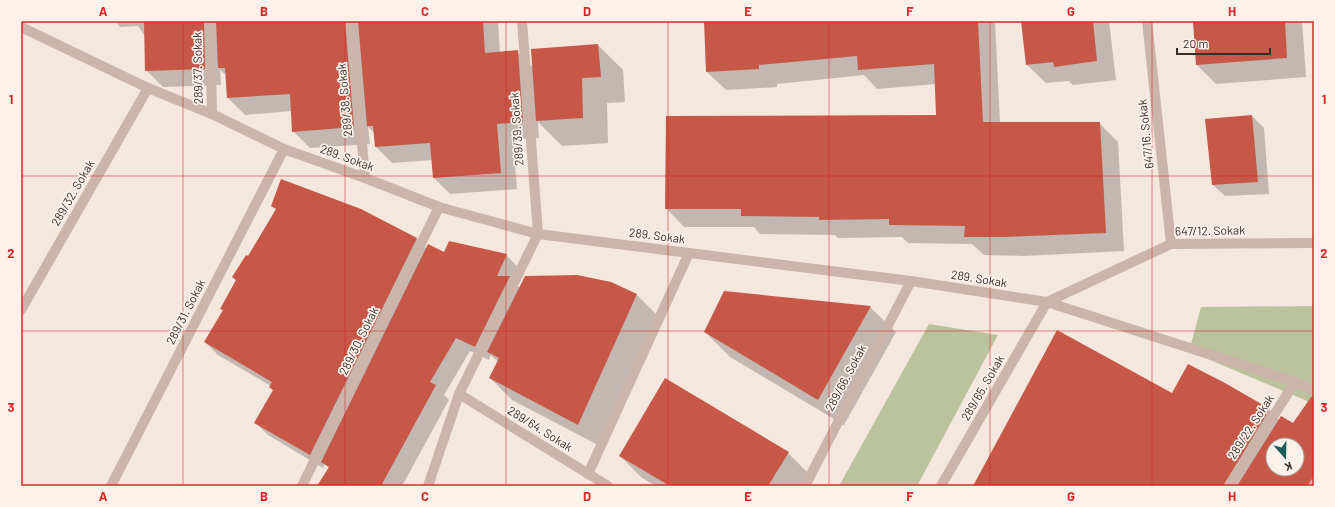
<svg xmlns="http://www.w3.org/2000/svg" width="1335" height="507" viewBox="0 0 1335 507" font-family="Barlow,sans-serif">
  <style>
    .green { fill: #bac29e }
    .shadow { fill: #0003; fill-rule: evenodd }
    .building { fill: #c75848; fill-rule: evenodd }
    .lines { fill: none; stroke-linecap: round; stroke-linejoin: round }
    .minor { stroke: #cbb5aa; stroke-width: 10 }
    .grid { fill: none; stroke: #d62828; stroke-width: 1; stroke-opacity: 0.55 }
    .labels { text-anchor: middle; stroke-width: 3.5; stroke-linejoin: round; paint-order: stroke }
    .street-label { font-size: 12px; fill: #392c29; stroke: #faf1eb }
    .neatline { fill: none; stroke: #d62828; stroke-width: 1.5 }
    .grid-label { font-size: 13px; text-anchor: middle; font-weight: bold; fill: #d62828 }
  </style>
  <rect width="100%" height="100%" fill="#f3e7de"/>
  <!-- green -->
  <g class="green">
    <path d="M1314,306V404L1189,351L1201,307Z"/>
    <path d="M929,324L998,335L917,486H839Z"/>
  </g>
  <!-- shadow -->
  <g class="shadow">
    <path d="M115,21H498L500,53L517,52L533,67L598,45L623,70L625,102L607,103L608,143L562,146L538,122L539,138L513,140L517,189L450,194L434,178L432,160L392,163L376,147L375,133L368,127L370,144L310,148L293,131L292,111L245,115L228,98L227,76L220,70L221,85L163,87L146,70L145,36L138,26L120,27Z"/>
    <path d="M705,21H995L1000,123H1099L1118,142L1124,251L1023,256L984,255L972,244L908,243L902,237L838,238L835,235L760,234L754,227H684L666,208L937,116L936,84L877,89L864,75L777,84V87L726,90L707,72Z"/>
    <path d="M1022,21H1109L1116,80L1073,85L1069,81L1046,83L1027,65Z"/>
    <path d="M1194,21H1302L1306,77L1216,84L1197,65Z"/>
    <path d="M1252,116L1264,128L1269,194L1225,196L1212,184Z"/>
    <path d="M416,238L427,249L445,253L506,255L520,269L514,282L520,288L611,283L637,295L659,317L600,446L512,400L490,378L498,362L491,355L489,360L470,351L444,395L449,400L402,486H319L329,468L325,464L323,468L268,435L255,422L274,391L270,387L271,386L218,355L205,342L224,311L221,309Z"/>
    <path d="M725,292L870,307L896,332L844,425L730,357L705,332Z"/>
    <path d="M1225,384L1269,410L1280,420L1293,424L1314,420V486H975L1173,394ZM1273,445H1297V469H1273Z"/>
    <path d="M788,453L810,475L803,486H656L642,478L620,456Z"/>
  </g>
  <!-- building -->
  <g class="building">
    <path d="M144,21H204L205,69L145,71Z"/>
    <path d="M216,21H345L354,127L292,132L290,94L227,98L225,68H218Z"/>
    <path d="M358,21H483L485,53L518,50L523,122L497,124L501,173L433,178L430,143L375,147L373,126H367Z"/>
    <path d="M704,21H978L983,122H1100L1106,233L1004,237H964L965,226L889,225V219L819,220V217L741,216V209H665L666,116L936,115L934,64L858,70L857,56L759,65V69L706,72Z"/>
    <path d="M1021,21H1093L1097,61L1054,67L1053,62L1026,65Z"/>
    <path d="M1193,21H1285L1287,58L1196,65Z"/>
    <path d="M598,44L601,77L582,78L583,118L536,121L531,49Z"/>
    <path d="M1252,115L1258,182L1212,185L1205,119Z"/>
    <path d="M281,179L361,209L417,238L310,455L254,423L273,390L269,387L272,382L204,342L223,310L220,309L236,280L232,277L246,255L248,256L276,209L271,206Z"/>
    <path d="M449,241L507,254L497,276H510L475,347L456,338L430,382L436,385L381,486H317L329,467L321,462L428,244L444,252Z"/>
    <path d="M577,275L611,282L637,294L578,425L489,378L499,358L487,352L525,276Z"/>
    <path d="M724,291L871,306L818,400L704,332Z"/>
    <path d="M1057,330L1172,393L1188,364L1225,383L1270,409L1223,486H973Z"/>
    <path d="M665,378L789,452L768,486H670L619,456Z"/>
    <path d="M1311,397H1314V476L1307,486H1237L1281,416L1293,423ZM1273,445H1297V469H1273Z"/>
  </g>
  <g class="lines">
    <!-- minor -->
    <g class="minor">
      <path d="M210,21L212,114"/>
      <path d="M351,21L365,178"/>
      <path d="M1147,21L1171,244"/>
      <path d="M21,27L148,88L212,114L284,149L365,178L439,207L538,234L911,281L1047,302L1295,382L1314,391"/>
      <path d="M1047,302L1171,244L1314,243"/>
      <path d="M21,310L148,88"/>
      <path d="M459,394L608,486"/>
      <path d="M588,474L689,253"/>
      <path d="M111,486L284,149"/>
      <path d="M302,486L439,207"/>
      <path d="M428,486L459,394L538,234L522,21"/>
      <path d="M805,486L911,281"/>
      <path d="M941,486L1047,302"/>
      <path d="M1229,486L1295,382"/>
    </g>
  </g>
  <!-- grid -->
  <path class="grid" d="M183,21V486M345,21V486M506,21V486M668,21V486M829,21V486M990,21V486M1152,21V486M21,176H1314M21,331H1314"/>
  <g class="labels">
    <!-- street labels -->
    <g class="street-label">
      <text transform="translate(198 68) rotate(-91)" y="4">289/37. Sokak</text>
      <text transform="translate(345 100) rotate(-95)" y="4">289/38. Sokak</text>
      <text transform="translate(517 129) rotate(-94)" y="4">289/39. Sokak</text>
      <text transform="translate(1146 134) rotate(-96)" y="4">647/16. Sokak</text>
      <text transform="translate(347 158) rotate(20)" y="4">289. Sokak</text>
      <text transform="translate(73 193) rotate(-60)" y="4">289/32. Sokak</text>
      <text transform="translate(1210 231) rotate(-1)" y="4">647/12. Sokak</text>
      <text transform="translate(657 236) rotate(7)" y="4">289. Sokak</text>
      <text transform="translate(979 279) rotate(9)" y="4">289. Sokak</text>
      <text transform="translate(186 312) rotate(-63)" y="4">289/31. Sokak</text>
      <text transform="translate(359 341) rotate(-64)" y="4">289/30. Sokak</text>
      <text transform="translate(846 378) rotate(-62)" y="4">289/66. Sokak</text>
      <text transform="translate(983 388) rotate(-60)" y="4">289/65. Sokak</text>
      <text transform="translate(1251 427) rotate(-57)" y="4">289/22. Sokak</text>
      <text transform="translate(540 429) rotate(32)" y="4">289/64. Sokak</text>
    </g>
  </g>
  <!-- border -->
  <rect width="1335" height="507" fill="none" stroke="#faf1eb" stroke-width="44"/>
  <!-- north arrow -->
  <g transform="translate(1285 457) rotate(160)"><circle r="19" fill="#faf1eb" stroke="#ada29d"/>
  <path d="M0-3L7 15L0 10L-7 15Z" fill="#1e5b58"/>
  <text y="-6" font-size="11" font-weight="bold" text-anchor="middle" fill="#392c29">K</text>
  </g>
  <!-- scale -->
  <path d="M1177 48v6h93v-6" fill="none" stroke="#392c29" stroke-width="2"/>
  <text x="1183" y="48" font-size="12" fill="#392c29" stroke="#faf1eb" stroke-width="3" paint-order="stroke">20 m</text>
  <rect x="22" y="22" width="1291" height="463" class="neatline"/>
  <g class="grid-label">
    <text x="103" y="16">A</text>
    <text x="264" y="16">B</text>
    <text x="425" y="16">C</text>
    <text x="587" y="16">D</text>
    <text x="748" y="16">E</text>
    <text x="910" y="16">F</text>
    <text x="1071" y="16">G</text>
    <text x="1232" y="16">H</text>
    <text x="11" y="104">1</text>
    <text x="1324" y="104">1</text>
    <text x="11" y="258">2</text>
    <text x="1324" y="258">2</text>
    <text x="11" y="412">3</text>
    <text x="1324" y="412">3</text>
    <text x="103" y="501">A</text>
    <text x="264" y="501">B</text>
    <text x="425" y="501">C</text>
    <text x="587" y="501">D</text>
    <text x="748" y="501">E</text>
    <text x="910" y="501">F</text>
    <text x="1071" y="501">G</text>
    <text x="1232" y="501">H</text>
  </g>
</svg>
